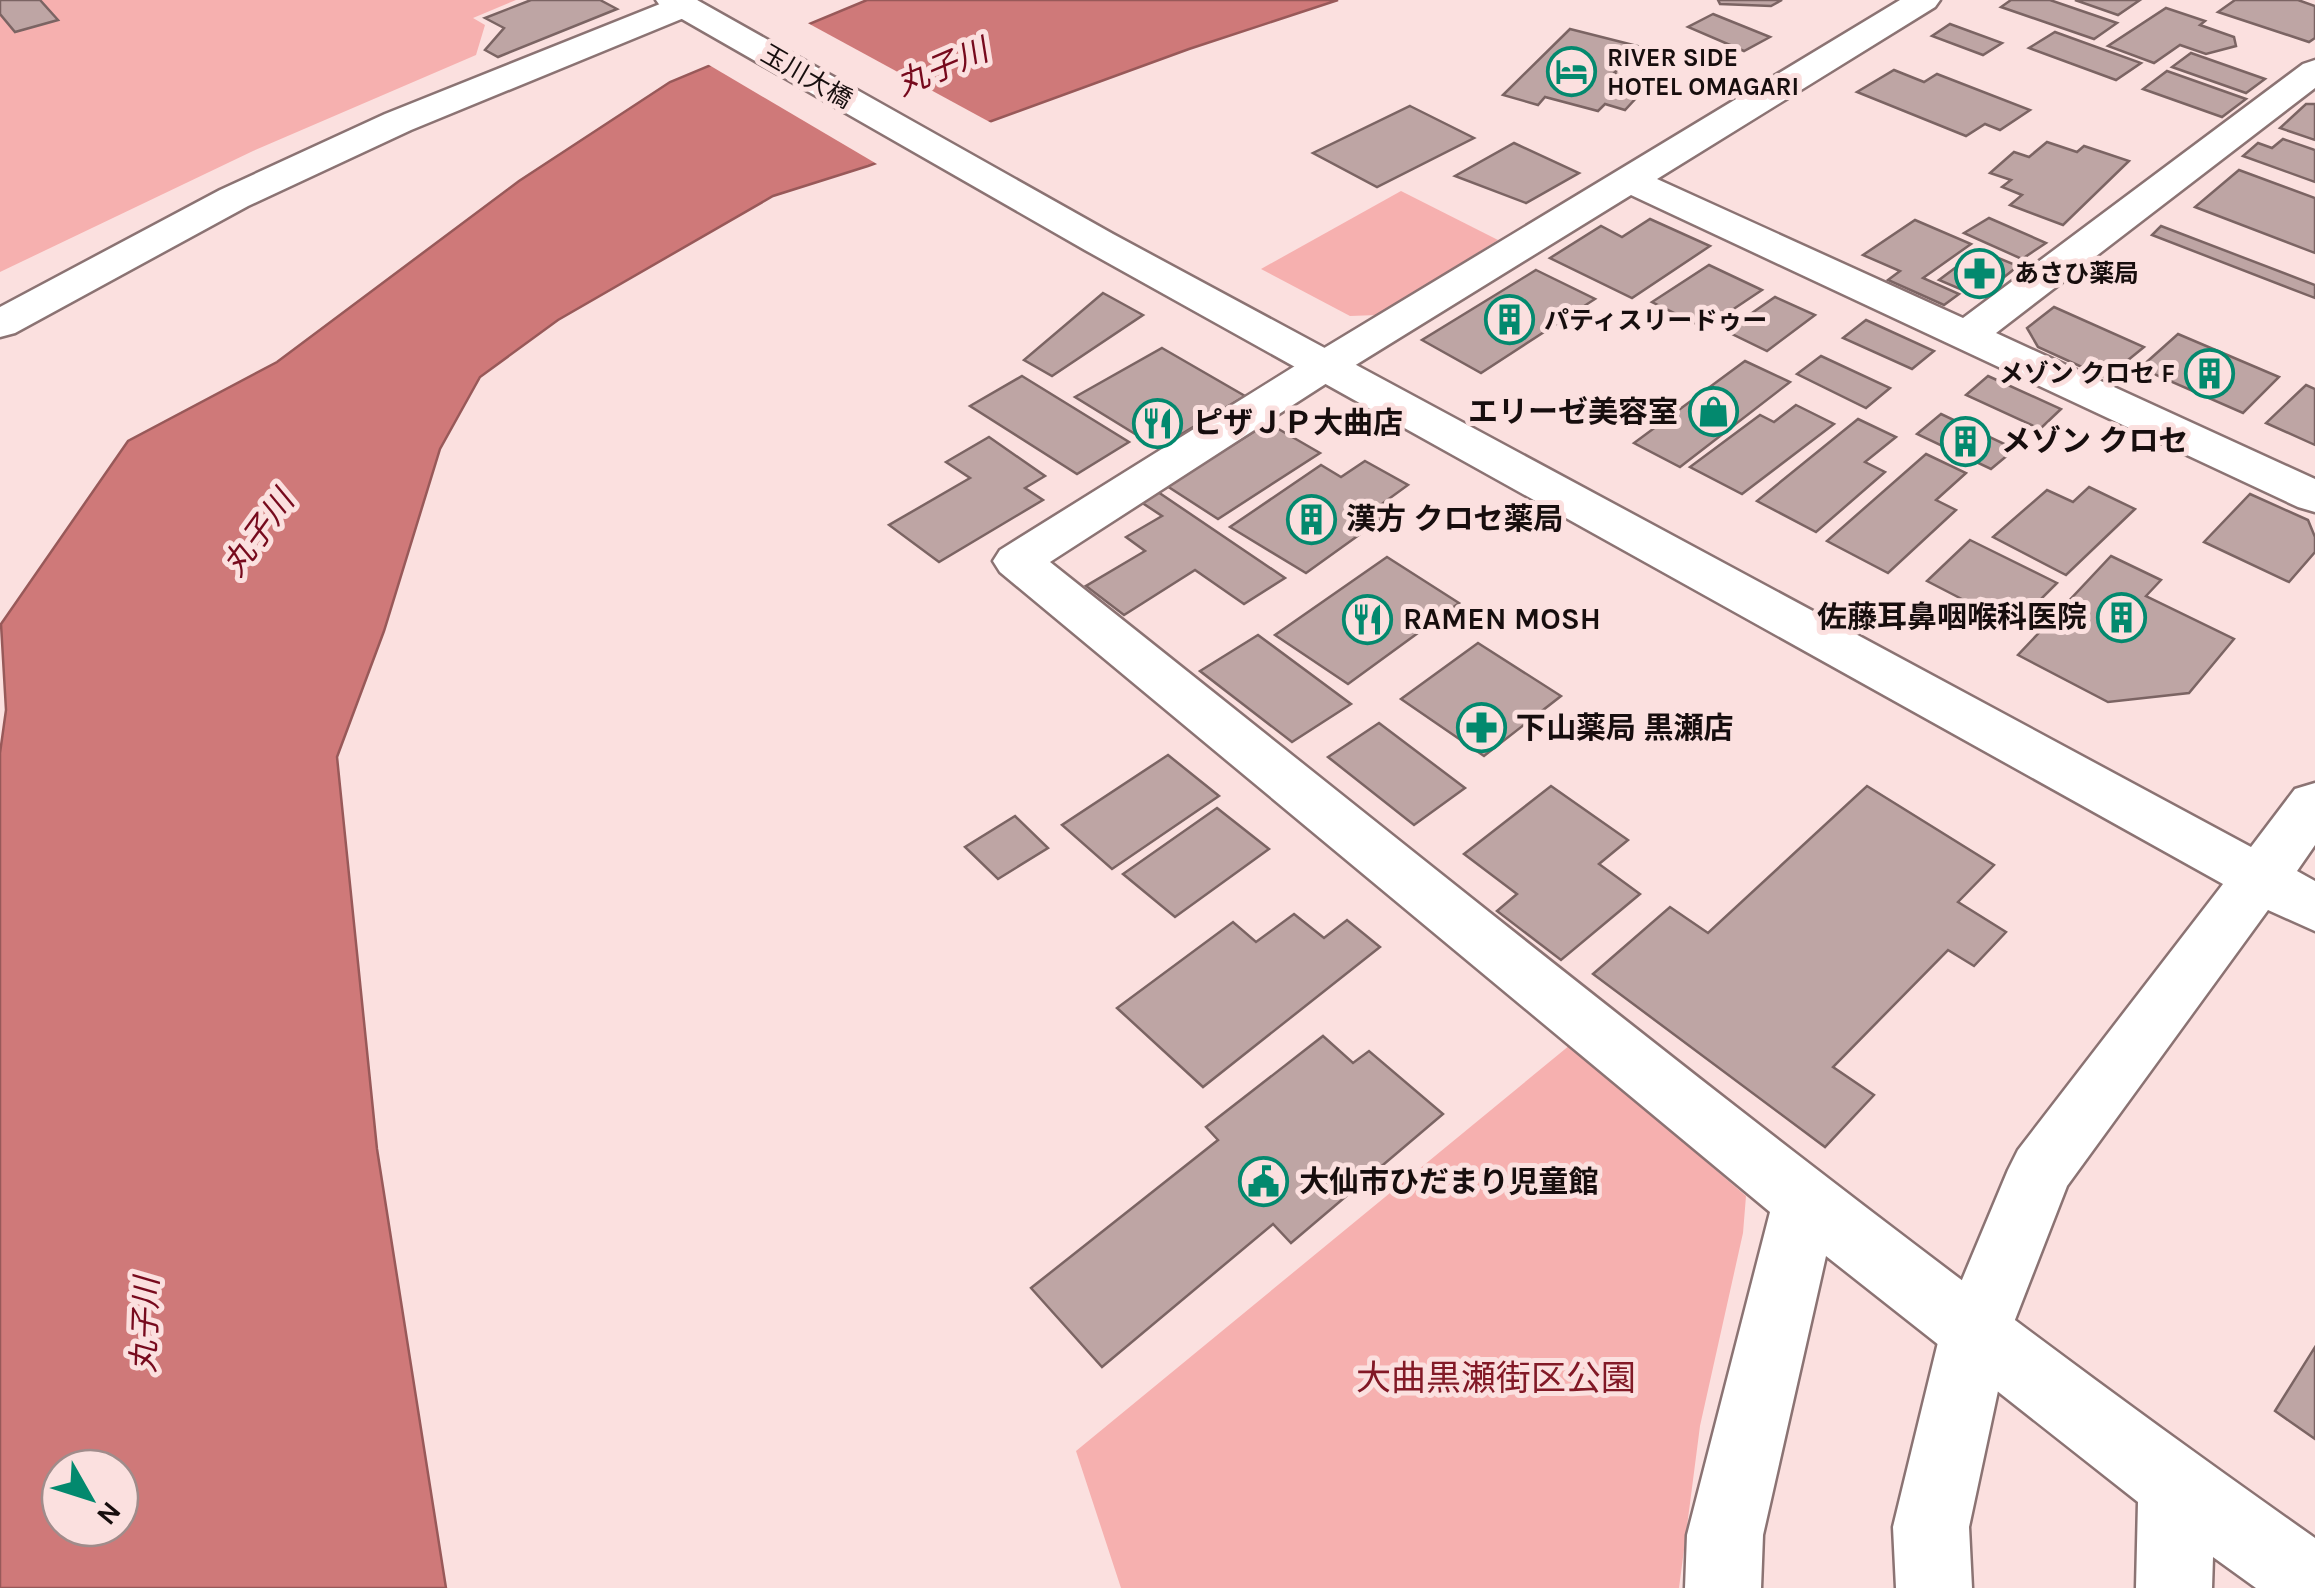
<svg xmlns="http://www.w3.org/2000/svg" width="2315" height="1588" viewBox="0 0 2315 1588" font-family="Karla,'Noto Sans JP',sans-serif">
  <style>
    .green { fill: #f6b0af }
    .water { fill: #cf7979; stroke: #985959; stroke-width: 2.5; fill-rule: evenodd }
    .pier { fill: #fbe0df }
    .building { fill: #bea5a4; stroke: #7b6463; stroke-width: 2.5 }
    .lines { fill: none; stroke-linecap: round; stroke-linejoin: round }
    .minor-casing { stroke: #8b7373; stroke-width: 5 }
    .tertiary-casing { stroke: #8b7373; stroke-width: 5 }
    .minor { fill: #fff; fill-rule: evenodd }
    .tertiary { fill: #fff; fill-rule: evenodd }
    .labels { text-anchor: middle; stroke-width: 10; stroke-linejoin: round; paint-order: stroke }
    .far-poi-label { font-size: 25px; font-weight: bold; fill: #170e0e; stroke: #fbe0df; text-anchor: start }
    .far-street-label { font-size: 25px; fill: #170e0e; stroke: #fbe0df }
    .poi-label { font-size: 30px; font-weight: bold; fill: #170e0e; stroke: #fbe0df; text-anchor: start }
    .water-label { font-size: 32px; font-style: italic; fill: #770a1d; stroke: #fbe0df }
    .near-park-label { font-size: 35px; fill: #821926; stroke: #fbe0df }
  </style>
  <rect width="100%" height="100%" fill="#fbe0df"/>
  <!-- green -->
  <g class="green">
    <path d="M0,0H516L473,18L485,25L476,55L253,151L0,272Z"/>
    <path d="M1401,191L1498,240L1378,315L1350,316L1261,269Z"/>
    <path d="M1570,1045L1746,1196L1743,1233L1700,1426L1679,1588H1121L1076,1451Z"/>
  </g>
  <!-- water -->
  <path class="water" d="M867,0H1338L1189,49L868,166L773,196L558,320L480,377L440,449L384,631L337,757L377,1149L446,1588H0V753L6,710L1,624L128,441L277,362L519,181L670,82ZM60,1468H120V1528H60Z"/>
  <!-- pier -->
  <path class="pier" d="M804,21L997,126L882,167L704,62Z"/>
  <!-- building -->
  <g class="building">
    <path d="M0,0H40L58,20L15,32L0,14Z"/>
    <path d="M531,0H600L617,9L498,57L485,50L504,28L485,18Z"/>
    <path d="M1718,0H1782L1771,6L1720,4Z"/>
    <path d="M2011,0H2050L2117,23L2094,39L2001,7Z"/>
    <path d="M2075,0H2140L2118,15Z"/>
    <path d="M2235,0H2298L2315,6V38L2309,42L2218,12Z"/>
    <path d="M2166,8L2205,21L2200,25L2234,37L2236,46L2206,54L2180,45L2154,63L2108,46Z"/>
    <path d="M1713,14L1770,37L1744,51L1688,27Z"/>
    <path d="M1950,24L2002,43L1983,55L1932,36Z"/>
    <path d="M1570,29L1657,51L1641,69L1622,65L1614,73L1650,83L1625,110L1605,104L1598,111L1545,97L1538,105L1503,95Z"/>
    <path d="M2055,32L2141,63L2116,80L2029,48Z"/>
    <path d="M2191,53L2265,79L2246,93L2172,67Z"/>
    <path d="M1894,70L1924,82L1937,74L2030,110L2000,130L1985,124L1966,136L1857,92Z"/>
    <path d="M2167,71L2246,99L2222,117L2143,89Z"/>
    <path d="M2306,104H2315V140L2280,128Z"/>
    <path d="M1410,106L1474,138L1377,187L1313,153Z"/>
    <path d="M2283,139L2315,150V182L2243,156L2258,143L2272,148Z"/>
    <path d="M2047,142L2077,152L2084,146L2129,161L2063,225L2010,205L2022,195L2002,187L2011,180L1990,173L2014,152L2029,157Z"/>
    <path d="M1514,143L1579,173L1526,203L1455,176Z"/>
    <path d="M2239,170L2315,198V253L2195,207Z"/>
    <path d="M1989,218L2046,243L2022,259L1964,233Z"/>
    <path d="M1650,219L1710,246L1632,298L1550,258L1601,226L1622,237Z"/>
    <path d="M1915,220L1971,244L1923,278L1959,294L1944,305L1888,280L1900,271L1863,255Z"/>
    <path d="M2161,226L2315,285V298L2152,235Z"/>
    <path d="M1979,250L2018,266L1979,297L1939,280Z"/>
    <path d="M1709,265L1762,290L1705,328L1652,302Z"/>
    <path d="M1536,270L1595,299L1481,373L1422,340Z"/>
    <path d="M1103,293L1143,315L1052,376L1024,360Z"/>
    <path d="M1775,297L1815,315L1767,351L1726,331Z"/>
    <path d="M2054,307L2144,347L2106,378L2038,347L2027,328Z"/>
    <path d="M1866,320L1934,351L1912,369L1843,338Z"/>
    <path d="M2178,334L2279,377L2243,413L2140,368Z"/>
    <path d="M1162,348L1245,396L1158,448L1075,397Z"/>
    <path d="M1821,356L1890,388L1866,408L1797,374Z"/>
    <path d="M1745,361L1790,382L1680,467L1634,443Z"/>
    <path d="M1022,376L1129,442L1077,474L970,406Z"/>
    <path d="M1988,376L2061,409L2040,429L1966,395Z"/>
    <path d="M2306,385L2315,389V445L2266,423Z"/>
    <path d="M1796,405L1834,424L1742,494L1690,467L1760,415L1774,422Z"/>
    <path d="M1941,414L2015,449L1991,469L1917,434Z"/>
    <path d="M1858,419L1896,437L1865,462L1885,472L1816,532L1757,501Z"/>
    <path d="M1268,423L1320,453L1218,519L1167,486Z"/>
    <path d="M989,437L1045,476L1025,488L1043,500L939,562L889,525L970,478L946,462Z"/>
    <path d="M1926,454L1966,473L1936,500L1956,510L1888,573L1827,541Z"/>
    <path d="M1365,461L1408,485L1379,506L1391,512L1306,573L1230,527L1321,465L1341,477Z"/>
    <path d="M2089,487L2135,509L2066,575L1993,537L2047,490L2073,502Z"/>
    <path d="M1158,492L1285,578L1244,604L1195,570L1124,615L1086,586L1145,551L1126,537L1162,516L1141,502Z"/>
    <path d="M2250,494L2308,520L2315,537V552L2289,582L2204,542Z"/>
    <path d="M1970,540L2057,583L2014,626L1927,581Z"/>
    <path d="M2111,556L2161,580L2146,596L2234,639L2189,693L2108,702L2018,655Z"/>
    <path d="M1387,557L1459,603L1348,684L1275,635Z"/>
    <path d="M1258,635L1351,704L1292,742L1200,671Z"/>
    <path d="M1478,643L1561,696L1484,756L1401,699Z"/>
    <path d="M1379,723L1465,788L1414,825L1328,757Z"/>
    <path d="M1168,755L1219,796L1112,869L1062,825Z"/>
    <path d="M1551,786L1628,840L1599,864L1640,894L1561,960L1497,911L1517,894L1464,854Z"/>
    <path d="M1867,786L1994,865L1958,902L2006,932L1974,966L1948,950L1833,1067L1874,1095L1825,1147L1593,974L1670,907L1708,933Z"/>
    <path d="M1217,808L1269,849L1175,917L1123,874Z"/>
    <path d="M1015,816L1048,848L998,879L965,847Z"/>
    <path d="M1294,914L1324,938L1347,920L1380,947L1203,1087L1117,1008L1233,922L1256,942Z"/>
    <path d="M1323,1036L1353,1063L1369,1051L1443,1114L1291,1243L1273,1224L1102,1367L1031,1288L1218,1140L1206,1127Z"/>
    <path d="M2315,1347V1439L2275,1411Z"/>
  </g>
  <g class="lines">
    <defs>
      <g id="minor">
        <path d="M670,0H697L701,6L696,13L411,130L248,206L15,333L0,337V307L220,190L385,114Z"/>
        <path d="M1900,0H1940L1935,7L1657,179L1963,318L2303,64L2315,60V88L1996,333L2315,479V512L2298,507L1631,195L1341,374L1050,562C1467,893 1879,1232 2315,1538V1588H2256L2213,1557L2212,1588H2136L2138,1502L1826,1256L1763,1535L1761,1588H1685L1687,1535L1770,1212L1000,572L993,561L1000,550L1311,356Z"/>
      </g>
      <path id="tertiary" d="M656,0H697L1113,234L2251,847L2295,789L2315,783V845L2297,871L2315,881V931L2268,910L2067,1186L2011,1330L1969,1527L1972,1588H1896L1893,1527L1941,1330L2008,1170L2018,1150L2223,884L1085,250L661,7Z"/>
    </defs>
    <!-- minor casing -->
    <use href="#minor" class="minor-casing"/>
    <!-- tertiary casing -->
    <use href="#tertiary" class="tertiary-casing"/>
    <!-- minor -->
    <use href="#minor" class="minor"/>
    <!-- tertiary -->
    <use href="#tertiary" class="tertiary"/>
  </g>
  <!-- icons -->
  <defs>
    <symbol id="hotel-ring" viewBox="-11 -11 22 22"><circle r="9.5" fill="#fbe0df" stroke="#03896e" stroke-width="1.5"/><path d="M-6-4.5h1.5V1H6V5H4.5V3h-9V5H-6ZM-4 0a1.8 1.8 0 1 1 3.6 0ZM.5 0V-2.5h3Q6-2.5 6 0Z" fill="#03896e"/></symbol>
    <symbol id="pharmacy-ring" viewBox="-11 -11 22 22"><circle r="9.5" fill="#fbe0df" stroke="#03896e" stroke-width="1.5"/><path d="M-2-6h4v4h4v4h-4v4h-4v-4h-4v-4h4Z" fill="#03896e"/></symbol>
    <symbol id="building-ring" viewBox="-11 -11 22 22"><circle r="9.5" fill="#fbe0df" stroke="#03896e" stroke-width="1.5"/><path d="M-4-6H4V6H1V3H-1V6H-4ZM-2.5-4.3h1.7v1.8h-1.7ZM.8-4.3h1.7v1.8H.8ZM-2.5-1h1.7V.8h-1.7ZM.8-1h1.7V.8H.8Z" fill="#03896e"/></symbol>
    <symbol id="shop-ring" viewBox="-11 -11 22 22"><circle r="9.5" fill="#fbe0df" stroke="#03896e" stroke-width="1.5"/><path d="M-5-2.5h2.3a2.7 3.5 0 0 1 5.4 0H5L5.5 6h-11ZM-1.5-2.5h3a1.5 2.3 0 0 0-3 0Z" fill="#03896e"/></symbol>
    <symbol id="restaurant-ring" viewBox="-11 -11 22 22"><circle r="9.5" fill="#fbe0df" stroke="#03896e" stroke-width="1.5"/><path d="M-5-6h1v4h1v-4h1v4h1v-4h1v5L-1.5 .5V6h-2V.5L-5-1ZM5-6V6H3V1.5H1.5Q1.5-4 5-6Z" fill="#03896e"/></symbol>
    <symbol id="civic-ring" viewBox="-11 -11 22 22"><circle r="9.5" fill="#fbe0df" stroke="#03896e" stroke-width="1.5"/><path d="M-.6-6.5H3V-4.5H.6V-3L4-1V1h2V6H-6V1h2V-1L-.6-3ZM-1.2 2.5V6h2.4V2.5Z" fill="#03896e"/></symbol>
  </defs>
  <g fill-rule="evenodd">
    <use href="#hotel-ring" x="1544" y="44" width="55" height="55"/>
    <use href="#pharmacy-ring" x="1952" y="246" width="55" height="55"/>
    <use href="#building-ring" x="1482" y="292" width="55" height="55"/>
    <use href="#building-ring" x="2182" y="346" width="55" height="55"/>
    <use href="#shop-ring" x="1686" y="384" width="55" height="55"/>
    <use href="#restaurant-ring" x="1130" y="396" width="55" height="55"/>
    <use href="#building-ring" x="1938" y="414" width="55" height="55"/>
    <use href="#building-ring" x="1284" y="492" width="55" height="55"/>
    <use href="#building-ring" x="2094" y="590" width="55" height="55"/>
    <use href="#restaurant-ring" x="1340" y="592" width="55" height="55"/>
    <use href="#pharmacy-ring" x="1454" y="700" width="55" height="55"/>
    <use href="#civic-ring" x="1236" y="1154" width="55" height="55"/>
  </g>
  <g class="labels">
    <!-- far-poi labels -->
    <g class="far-poi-label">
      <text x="1607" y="66">RIVER SIDE<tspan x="1607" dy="29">HOTEL OMAGARI</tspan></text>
      <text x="2014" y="282">あさひ薬局</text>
      <text x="1544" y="329">パティスリードゥー</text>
      <text x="2175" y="382" text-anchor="end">メゾン クロセ F</text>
    </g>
    <!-- far-street labels -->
    <g class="far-street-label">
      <text transform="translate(807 76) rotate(30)" y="9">玉川大橋</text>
    </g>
    <!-- poi labels -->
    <g class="poi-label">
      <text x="1678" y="422" text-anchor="end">エリーゼ美容室</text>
      <text x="1193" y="433">ピザＪＰ大曲店</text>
      <text x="2001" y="451">メゾン クロセ</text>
      <text x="1346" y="529">漢方 クロセ薬局</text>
      <text x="2087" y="627" text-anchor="end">佐藤耳鼻咽喉科医院</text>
      <text x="1403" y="629">RAMEN MOSH</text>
      <text x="1516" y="738">下山薬局 黒瀬店</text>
      <text x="1299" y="1192">大仙市ひだまり児童館</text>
    </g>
    <!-- water labels -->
    <g class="water-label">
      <text transform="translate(942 67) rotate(-23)" y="11">丸子川</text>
      <text transform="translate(258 533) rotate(-54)" y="11">丸子川</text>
      <text transform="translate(145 1325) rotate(-88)" y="11">丸子川</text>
    </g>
    <!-- near-park labels -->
    <g class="near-park-label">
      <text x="1496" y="1390">大曲黒瀬街区公園</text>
    </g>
  </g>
  <!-- north arrow -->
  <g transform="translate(90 1498) rotate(129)"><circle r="48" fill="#fbe0df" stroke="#a08c8b" stroke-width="2.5"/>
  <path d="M0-8L18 38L0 25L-18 38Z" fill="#03896e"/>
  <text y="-15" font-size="28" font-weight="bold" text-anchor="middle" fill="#170e0e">N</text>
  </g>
</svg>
